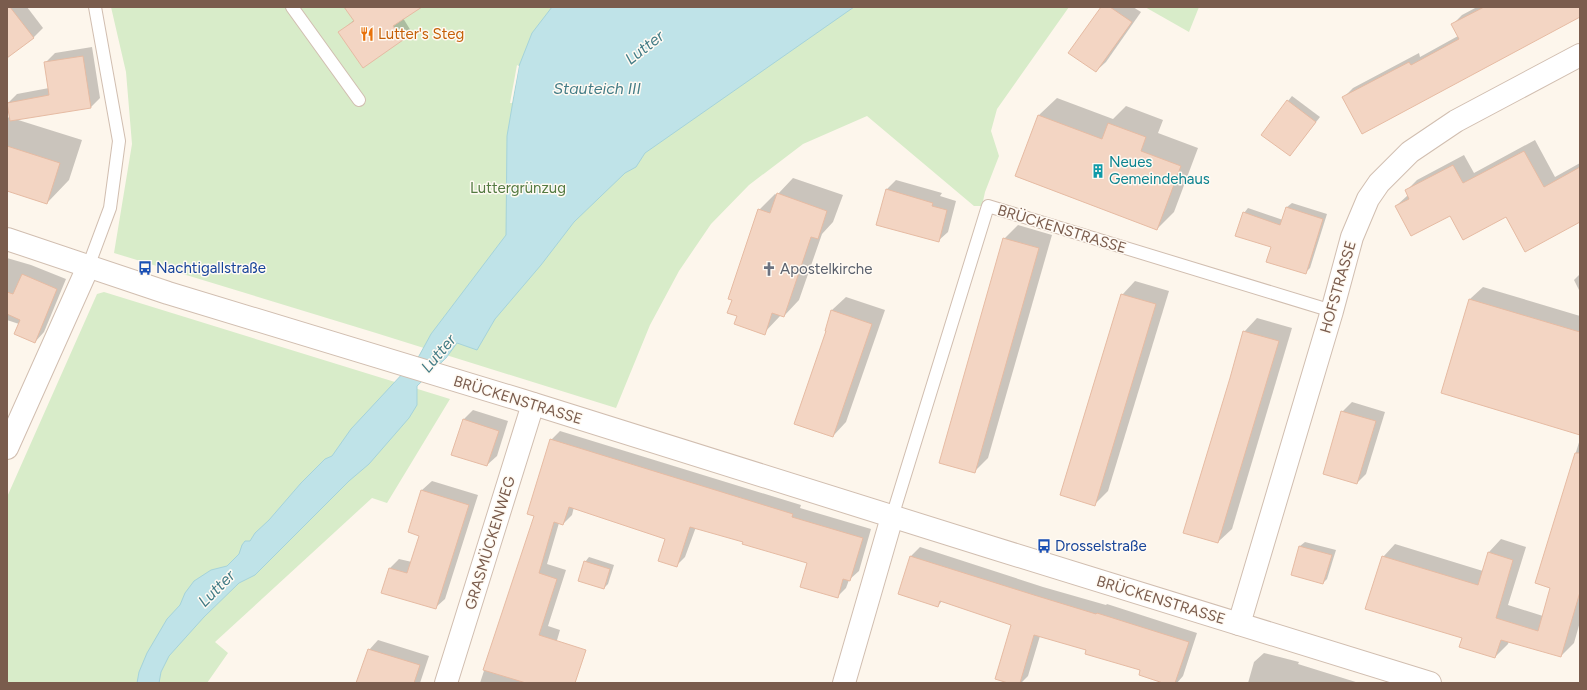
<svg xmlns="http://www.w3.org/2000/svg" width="1587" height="690" viewBox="0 0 1587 690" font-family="Figtree,sans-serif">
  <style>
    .green { fill: #d8ecc9 }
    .water { fill: #bfe3e8; stroke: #a5d3da }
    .pier { fill: #fdf6ec }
    .shadow { fill: #0003 }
    .building { fill: #f3d5c3; stroke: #e6bba3 }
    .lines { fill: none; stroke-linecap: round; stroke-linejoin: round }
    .service-casing { stroke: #d1beb0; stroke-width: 14 }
    .minor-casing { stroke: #d1beb0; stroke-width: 24 }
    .service { stroke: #fff; stroke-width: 12 }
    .minor { stroke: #fff; stroke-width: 22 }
    .labels { text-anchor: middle; stroke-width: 3; stroke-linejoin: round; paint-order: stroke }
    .food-label { font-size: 15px; fill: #c56008; stroke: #fffaf3; text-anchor: start }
    .culture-label { font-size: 15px; fill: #0d838f; stroke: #fffaf3; text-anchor: start }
    .park-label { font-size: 15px; fill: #537a41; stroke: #fffaf3 }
    .street-label { font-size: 15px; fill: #7a5c4d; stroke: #fffaf3 }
    .transit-label { font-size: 15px; fill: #164399; stroke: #fffaf3; text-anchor: start }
    .worship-label { font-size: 15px; fill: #5b616d; stroke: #fffaf3; text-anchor: start }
    .water-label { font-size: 16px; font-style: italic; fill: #437c86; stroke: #fffaf3 }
  </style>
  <rect width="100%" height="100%" fill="#fdf6ec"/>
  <!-- green -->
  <g class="green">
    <path d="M111,7H1069L997,109L991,131L999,156L985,192L982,206H974L867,116L803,144L749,185L711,224L679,271L650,325L616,408L376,333L114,253L132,144L126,72Z"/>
    <path d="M1145,7H1199L1189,32Z"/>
    <path d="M104,292L450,399L387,503L372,498L215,642L228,653L207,683H7V497L97,294Z"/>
  </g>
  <!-- water -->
  <path class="water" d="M552,7H854L645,153L636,167L625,173L574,222L541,265L495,319L477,350L457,343L446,358L417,386V405L409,418L369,464L349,481L255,575L239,583L204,617L169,656L161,672L159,683H137L139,672L147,653L167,619L180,605L185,593L194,581L211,570L227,566L239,554L242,545L245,541H250L255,533L269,520L301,483L325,459L332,456L351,429L419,356L431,334L506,235L507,136L519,66L532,33Z"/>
  <!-- pier -->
  <path class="pier" d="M517,65L519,66L512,103H510Z"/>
  <!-- shadow -->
  <g class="shadow">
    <path d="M7,7H27L43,28L33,38L7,51Z"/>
    <path d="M357,7H420L403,18L411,31L402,39L340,32L354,20Z"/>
    <path d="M1102,7H1133L1141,12L1106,62L1096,71Z"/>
    <path d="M1477,7H1580V14L1344,97L1353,88L1419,53L1420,57L1458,36L1452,25L1462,15Z"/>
    <path d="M92,47L100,98L91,107L15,119L82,140L69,180L47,203L7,190V117L10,118L8,103L17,94L49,88L45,63L55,53Z"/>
    <path d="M1292,96L1320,117L1290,155L1262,134Z"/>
    <path d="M1057,98L1113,119L1126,106L1163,120L1158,133L1198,148L1174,212L1157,229L1016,175L1039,115Z"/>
    <path d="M1535,140L1555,177L1580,163V221L1506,216L1451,214L1396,206L1408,195L1406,191L1417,180L1464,155L1474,173Z"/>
    <path d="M793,178L843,195L833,222L822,234L799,300L784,316L781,315L764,333L738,316L759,210L775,194L777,195Z"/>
    <path d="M896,180L942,193L940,196L956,201L948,232L938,241L886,190Z"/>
    <path d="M1292,203L1327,214L1310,268L1305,273L1272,247L1244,213L1248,208L1283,220L1287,207Z"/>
    <path d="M1018,225L1052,235L988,458L974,472L1004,239Z"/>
    <path d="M7,258L31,265L66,279L44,332L35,342L19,324L7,320Z"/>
    <path d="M1580,274V292L1574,280Z"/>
    <path d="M1135,281L1169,291L1108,491L1095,504L1122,295Z"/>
    <path d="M1483,287L1580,316V434L1470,299Z"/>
    <path d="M846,297L885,310L846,422L833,436L827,331L832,310Z"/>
    <path d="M1257,318L1292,328L1232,529L1218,542L1244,332Z"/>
    <path d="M1352,402L1385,412L1366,474L1357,483L1342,412Z"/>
    <path d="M473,410L508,421L497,456L487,465L464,419Z"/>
    <path d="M560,431L801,505L800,508L871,529L859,571L849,580L846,588L837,597L808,562L744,541L696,527L685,557L676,566L666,538L574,507L572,515L563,524L559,523L547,564L566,570L548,626L560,630L547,674L541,683H480L535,515L551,440Z"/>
    <path d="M1580,439V622L1574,643L1561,656L1509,641L1508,644L1495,657L1463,638L1383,557L1395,544L1483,571L1489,552L1501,539L1526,547L1508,605L1543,616L1552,587L1536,583Z"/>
    <path d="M432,481L478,495L445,599L435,608L390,568L399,559L412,562L420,535L422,490Z"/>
    <path d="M1305,542L1336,550L1327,579L1323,583L1300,546Z"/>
    <path d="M920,547L1043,587L1106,605L1107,604L1197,633L1183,676L1177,683H1166L1142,669L1087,650L1040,636L1028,676L1021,683H1012V624L942,601L938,606L899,594L911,556Z"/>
    <path d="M589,557L614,565L608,584L604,588L585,562Z"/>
    <path d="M378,640L429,656L420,683H364L369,650Z"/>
    <path d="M1264,653L1299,662L1298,664L1359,683H1248L1254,662Z"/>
  </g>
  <!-- building -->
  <g class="building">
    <path d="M7,7H10L34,38L7,58Z"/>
    <path d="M344,7H422L393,26L403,40L363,68L338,32L354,21Z"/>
    <path d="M1101,7H1110L1132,22L1096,72L1068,53Z"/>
    <path d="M1484,7H1580V17L1362,134L1342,97L1409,62L1411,65L1459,39L1451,24Z"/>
    <path d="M83,56L91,108L10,121L7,103L49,95L44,62Z"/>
    <path d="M1287,100L1316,122L1290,156L1261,135Z"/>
    <path d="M1038,115L1102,139L1108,123L1146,137L1141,151L1181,166L1157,230L1015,176Z"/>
    <path d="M7,146L60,163L47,204L7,191Z"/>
    <path d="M1524,151L1544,187L1580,167V222L1525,252L1506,217L1463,240L1450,216L1411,236L1395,206L1409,199L1405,190L1453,165L1463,183Z"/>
    <path d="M886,189L933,203L932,206L947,210L939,242L876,225Z"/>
    <path d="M777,193L827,211L818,239L811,237L784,317L772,313L765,335L734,324L737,316L727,313L732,300L728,299L758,209L770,213Z"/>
    <path d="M1286,207L1323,219L1306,274L1266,262L1271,247L1235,236L1243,212L1280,225Z"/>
    <path d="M1003,238L1039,248L975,473L939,463Z"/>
    <path d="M22,274L57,289L35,343L14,334L20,320L7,314V292L13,294Z"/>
    <path d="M1121,294L1156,304L1095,506L1060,495Z"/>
    <path d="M1469,299L1580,332V435L1441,393Z"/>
    <path d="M831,310L872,324L833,437L794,424L826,331H825Z"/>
    <path d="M1243,331L1279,341L1218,543L1183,533L1230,378Z"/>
    <path d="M1341,411L1376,421L1357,484L1323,474Z"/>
    <path d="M463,419L499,431L487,466L451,455Z"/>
    <path d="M550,439L793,514L792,517L863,538L850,581L843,579L838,598L800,587L807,563L742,544L743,542L690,527L677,567L658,561L665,539L569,507L563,525L554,522L539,573L557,579L539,635L586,650L575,683H526L483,670L534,516L527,514Z"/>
    <path d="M1575,453H1580V592L1561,657L1501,640L1495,658L1459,647L1462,638L1365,609L1382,556L1478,585L1488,552L1513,560L1496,618L1538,631L1550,588L1535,583Z"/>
    <path d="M421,490L469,505L436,609L381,593L389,568L407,573L419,536L408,532Z"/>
    <path d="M1299,546L1332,555L1323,584L1291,575Z"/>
    <path d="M910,556L1034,595L1096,614L1097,613L1189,642L1175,683H1163L1139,675L1140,670L1085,654L1086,650L1034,635L1020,683H1008L995,679L1011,625L940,601L938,607L898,594Z"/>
    <path d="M584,561L610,569L604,589L578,581Z"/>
    <path d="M368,649L420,665L414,683H356Z"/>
  </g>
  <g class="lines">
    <defs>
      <g id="service">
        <path d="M292,7L359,100"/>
        <path d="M88,267L110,208L119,141L95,7"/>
        <path d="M892,517L988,206L1332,311"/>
      </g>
      <g id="minor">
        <path d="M7,239L168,293L521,400L990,547L1430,683"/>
        <path d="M7,448L88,267"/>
        <path d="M1239,624L1332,311L1352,237L1368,199L1379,183L1410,152L1456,121L1580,55"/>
        <path d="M446,683L533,404"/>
        <path d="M844,683L892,517"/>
      </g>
    </defs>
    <!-- service casing -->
    <use href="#service" class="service-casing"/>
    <!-- minor casing -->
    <use href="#minor" class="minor-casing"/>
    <!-- service -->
    <use href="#service" class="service"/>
    <!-- minor -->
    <use href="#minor" class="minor"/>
  </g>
  <!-- icons -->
  <defs>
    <symbol id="restaurant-bare" viewBox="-9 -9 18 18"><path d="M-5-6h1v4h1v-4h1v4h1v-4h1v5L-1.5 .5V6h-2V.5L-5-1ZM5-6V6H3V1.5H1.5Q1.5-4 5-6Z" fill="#e8710a" stroke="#fffaf3" stroke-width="2.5" paint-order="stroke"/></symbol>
    <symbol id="building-bare" viewBox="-9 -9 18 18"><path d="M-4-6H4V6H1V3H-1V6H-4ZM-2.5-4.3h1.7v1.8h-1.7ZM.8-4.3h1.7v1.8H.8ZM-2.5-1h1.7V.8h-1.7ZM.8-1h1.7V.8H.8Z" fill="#0f9aa8" stroke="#fffaf3" stroke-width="2.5" paint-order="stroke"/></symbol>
    <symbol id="bus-bare" viewBox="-9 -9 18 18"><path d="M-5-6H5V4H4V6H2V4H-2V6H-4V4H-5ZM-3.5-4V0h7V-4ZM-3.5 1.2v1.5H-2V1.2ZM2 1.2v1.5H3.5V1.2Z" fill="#1a4fb4" stroke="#fffaf3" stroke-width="2.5" paint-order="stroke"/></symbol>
    <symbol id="church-bare" viewBox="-9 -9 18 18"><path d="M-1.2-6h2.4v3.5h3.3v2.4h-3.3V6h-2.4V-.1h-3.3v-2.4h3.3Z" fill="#6b7280" stroke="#fffaf3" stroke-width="2.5" paint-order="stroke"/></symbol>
  </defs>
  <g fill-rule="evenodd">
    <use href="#restaurant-bare" x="357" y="24" width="20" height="20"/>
    <use href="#building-bare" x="1088" y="161" width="20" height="20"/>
    <use href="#bus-bare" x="135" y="258" width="20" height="20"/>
    <use href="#church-bare" x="759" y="259" width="20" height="20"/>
    <use href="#bus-bare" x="1034" y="536" width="20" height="20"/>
  </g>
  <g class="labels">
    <!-- food labels -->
    <g class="food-label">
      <text x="378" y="39">Lutter's Steg</text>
    </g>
    <!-- culture labels -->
    <g class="culture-label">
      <text x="1109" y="167">Neues<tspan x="1109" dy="17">Gemeindehaus</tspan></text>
    </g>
    <!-- park labels -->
    <g class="park-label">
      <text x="518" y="193">Luttergrünzug</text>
    </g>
    <!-- street labels -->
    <g class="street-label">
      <text transform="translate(1062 229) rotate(17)" y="5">BRÜCKENSTRASSE</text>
      <text transform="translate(1338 287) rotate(-74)" y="5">HOFSTRASSE</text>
      <text transform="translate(518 400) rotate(17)" y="5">BRÜCKENSTRASSE</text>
      <text transform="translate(490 543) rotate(-73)" y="5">GRASMÜCKENWEG</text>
      <text transform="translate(1161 600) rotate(17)" y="5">BRÜCKENSTRASSE</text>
    </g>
    <!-- transit labels -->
    <g class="transit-label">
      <text x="156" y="273">Nachtigallstraße</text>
      <text x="1055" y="551">Drosselstraße</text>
    </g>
    <!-- worship labels -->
    <g class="worship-label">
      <text x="780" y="274">Apostelkirche</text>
    </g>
    <!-- water labels -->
    <g class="water-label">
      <text transform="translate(644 47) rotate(-38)" y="6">Lutter</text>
      <text x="597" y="94">Stauteich III</text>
      <text transform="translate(438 353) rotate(-50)" y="6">Lutter</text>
      <text transform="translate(216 588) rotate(-45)" y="6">Lutter</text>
    </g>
  </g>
  <!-- border -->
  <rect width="1587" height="690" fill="none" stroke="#7a5c4d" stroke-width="16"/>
</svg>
